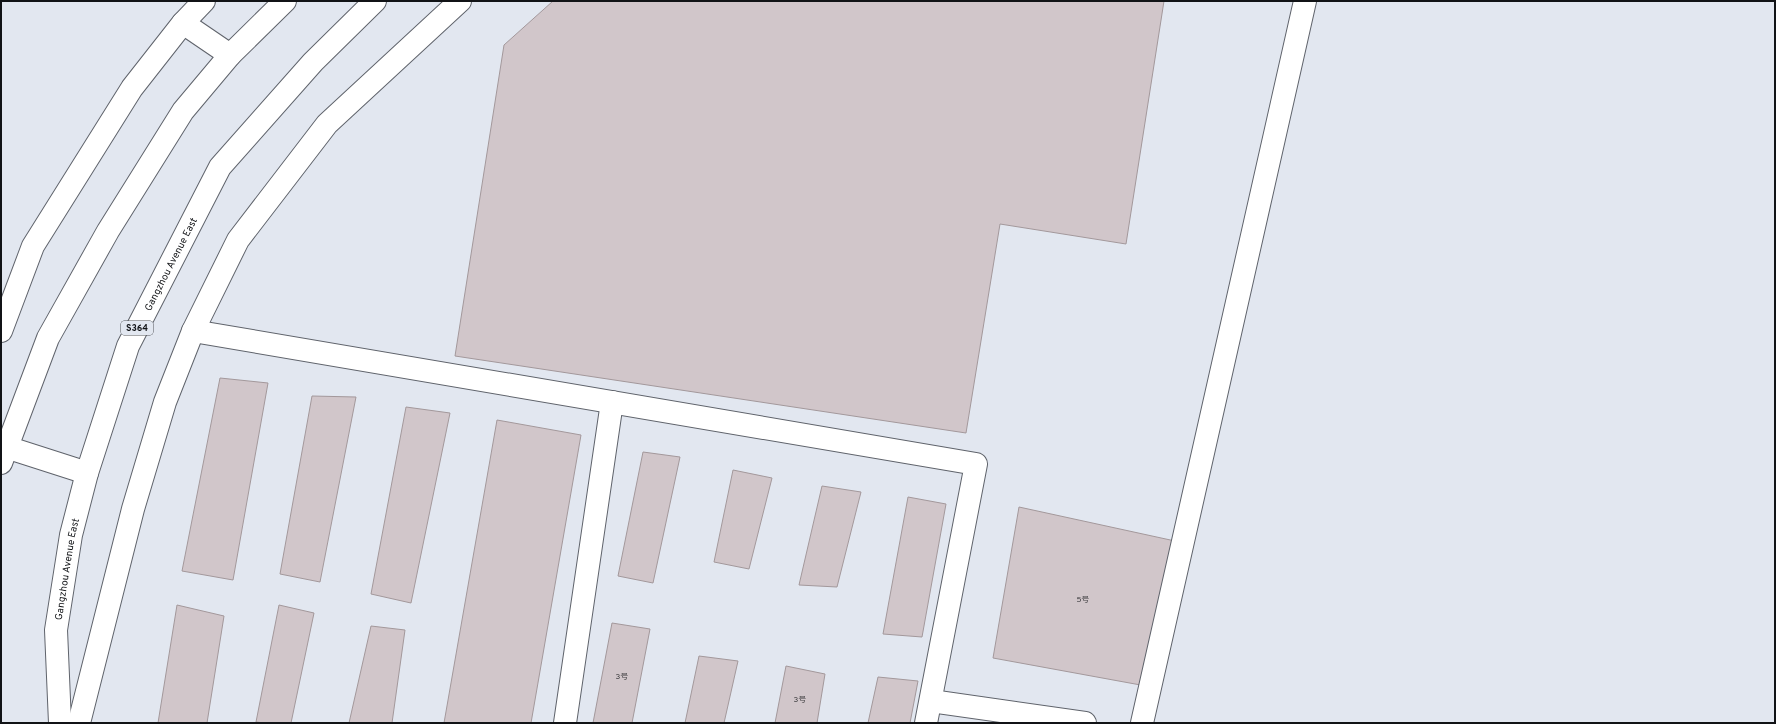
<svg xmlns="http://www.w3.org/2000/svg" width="1776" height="724" viewBox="0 0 1776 724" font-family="Overpass,'Noto Sans SC',sans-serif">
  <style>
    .building { fill: #d1c6ca; stroke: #a3989b }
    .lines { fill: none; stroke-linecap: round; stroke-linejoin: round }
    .minor-casing { stroke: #5f636b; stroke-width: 24 }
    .major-casing { stroke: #5f636b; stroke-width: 24 }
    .minor { stroke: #fff; stroke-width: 22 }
    .major { stroke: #fff; stroke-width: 22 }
    .labels { text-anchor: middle; stroke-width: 4; stroke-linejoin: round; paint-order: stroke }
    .number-label { font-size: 8px; fill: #414043 }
    .shield { fill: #e2e7f0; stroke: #505357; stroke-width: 1 }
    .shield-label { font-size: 9px; font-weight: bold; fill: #111316 }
    .street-label { font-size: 10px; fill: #111316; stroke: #e2e7f0 }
  </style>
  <rect width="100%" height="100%" fill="#e2e7f0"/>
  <!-- building -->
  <g class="building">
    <path d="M553,1H1164L1126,244L1000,224L966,433L455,356L504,45Z"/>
    <path d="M220,378L268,383L233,580L182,571Z"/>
    <path d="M312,396L356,397L320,582L280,574Z"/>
    <path d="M406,407L450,413L411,603L371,594Z"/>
    <path d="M497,420L581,435L531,723H444Z"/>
    <path d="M643,452L680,457L653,583L618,576Z"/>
    <path d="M733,470L772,478L749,569L714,562Z"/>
    <path d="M822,486L861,492L837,587L799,585Z"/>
    <path d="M908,497L946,504L922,637L883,634Z"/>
    <path d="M1019,507L1175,541L1146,686L993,658Z"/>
    <path d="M177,605L224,616L207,723H158Z"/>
    <path d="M279,605L314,613L291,723H264L256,722Z"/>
    <path d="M612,623L650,629L632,723H593Z"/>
    <path d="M371,626L405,630L392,723H349Z"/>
    <path d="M699,656L738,661L724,723H685Z"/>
    <path d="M786,666L825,674L817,723H775Z"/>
    <path d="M878,677L918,681L910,723H868Z"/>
  </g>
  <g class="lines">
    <defs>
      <g id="minor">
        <path d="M183,23L230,55"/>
        <path d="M1,331L33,246L132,88L183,23L204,1"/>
        <path d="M193,331L976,464L926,723"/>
        <path d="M931,701L1085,723"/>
        <path d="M79,723L133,509L165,402L193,331L238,240L327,124L460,1"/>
        <path d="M565,723L612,402"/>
        <path d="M1142,723L1305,1"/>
      </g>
      <g id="major">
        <path d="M6,447L87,473"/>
        <path d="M1,463L48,338L108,231L183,111L230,55L285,1"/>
        <path id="s1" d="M60,723L56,630L71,535L87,473L128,346L220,167L313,62L375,1"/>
      </g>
    </defs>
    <!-- minor casing -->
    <use href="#minor" class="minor-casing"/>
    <!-- major casing -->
    <use href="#major" class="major-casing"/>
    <!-- minor -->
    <use href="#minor" class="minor"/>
    <!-- major -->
    <use href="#major" class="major"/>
  </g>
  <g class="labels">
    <!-- number labels -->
    <g class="number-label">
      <text x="1083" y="602">5号</text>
      <text x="622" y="679">3号</text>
      <text x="800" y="702">3号</text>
    </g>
    <!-- shield labels -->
    <rect class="shield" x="121" y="321" width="32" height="14" rx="3"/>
    <g class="shield-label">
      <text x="137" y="331">S364</text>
    </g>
    <!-- street labels -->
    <g class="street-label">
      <text dy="4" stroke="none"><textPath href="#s1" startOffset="479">Gangzhou Avenue East</textPath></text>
      <text dy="4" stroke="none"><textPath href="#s1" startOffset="155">Gangzhou Avenue East</textPath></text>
    </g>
  </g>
  <!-- border -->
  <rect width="1776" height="724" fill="none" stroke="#111316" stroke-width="4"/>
</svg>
